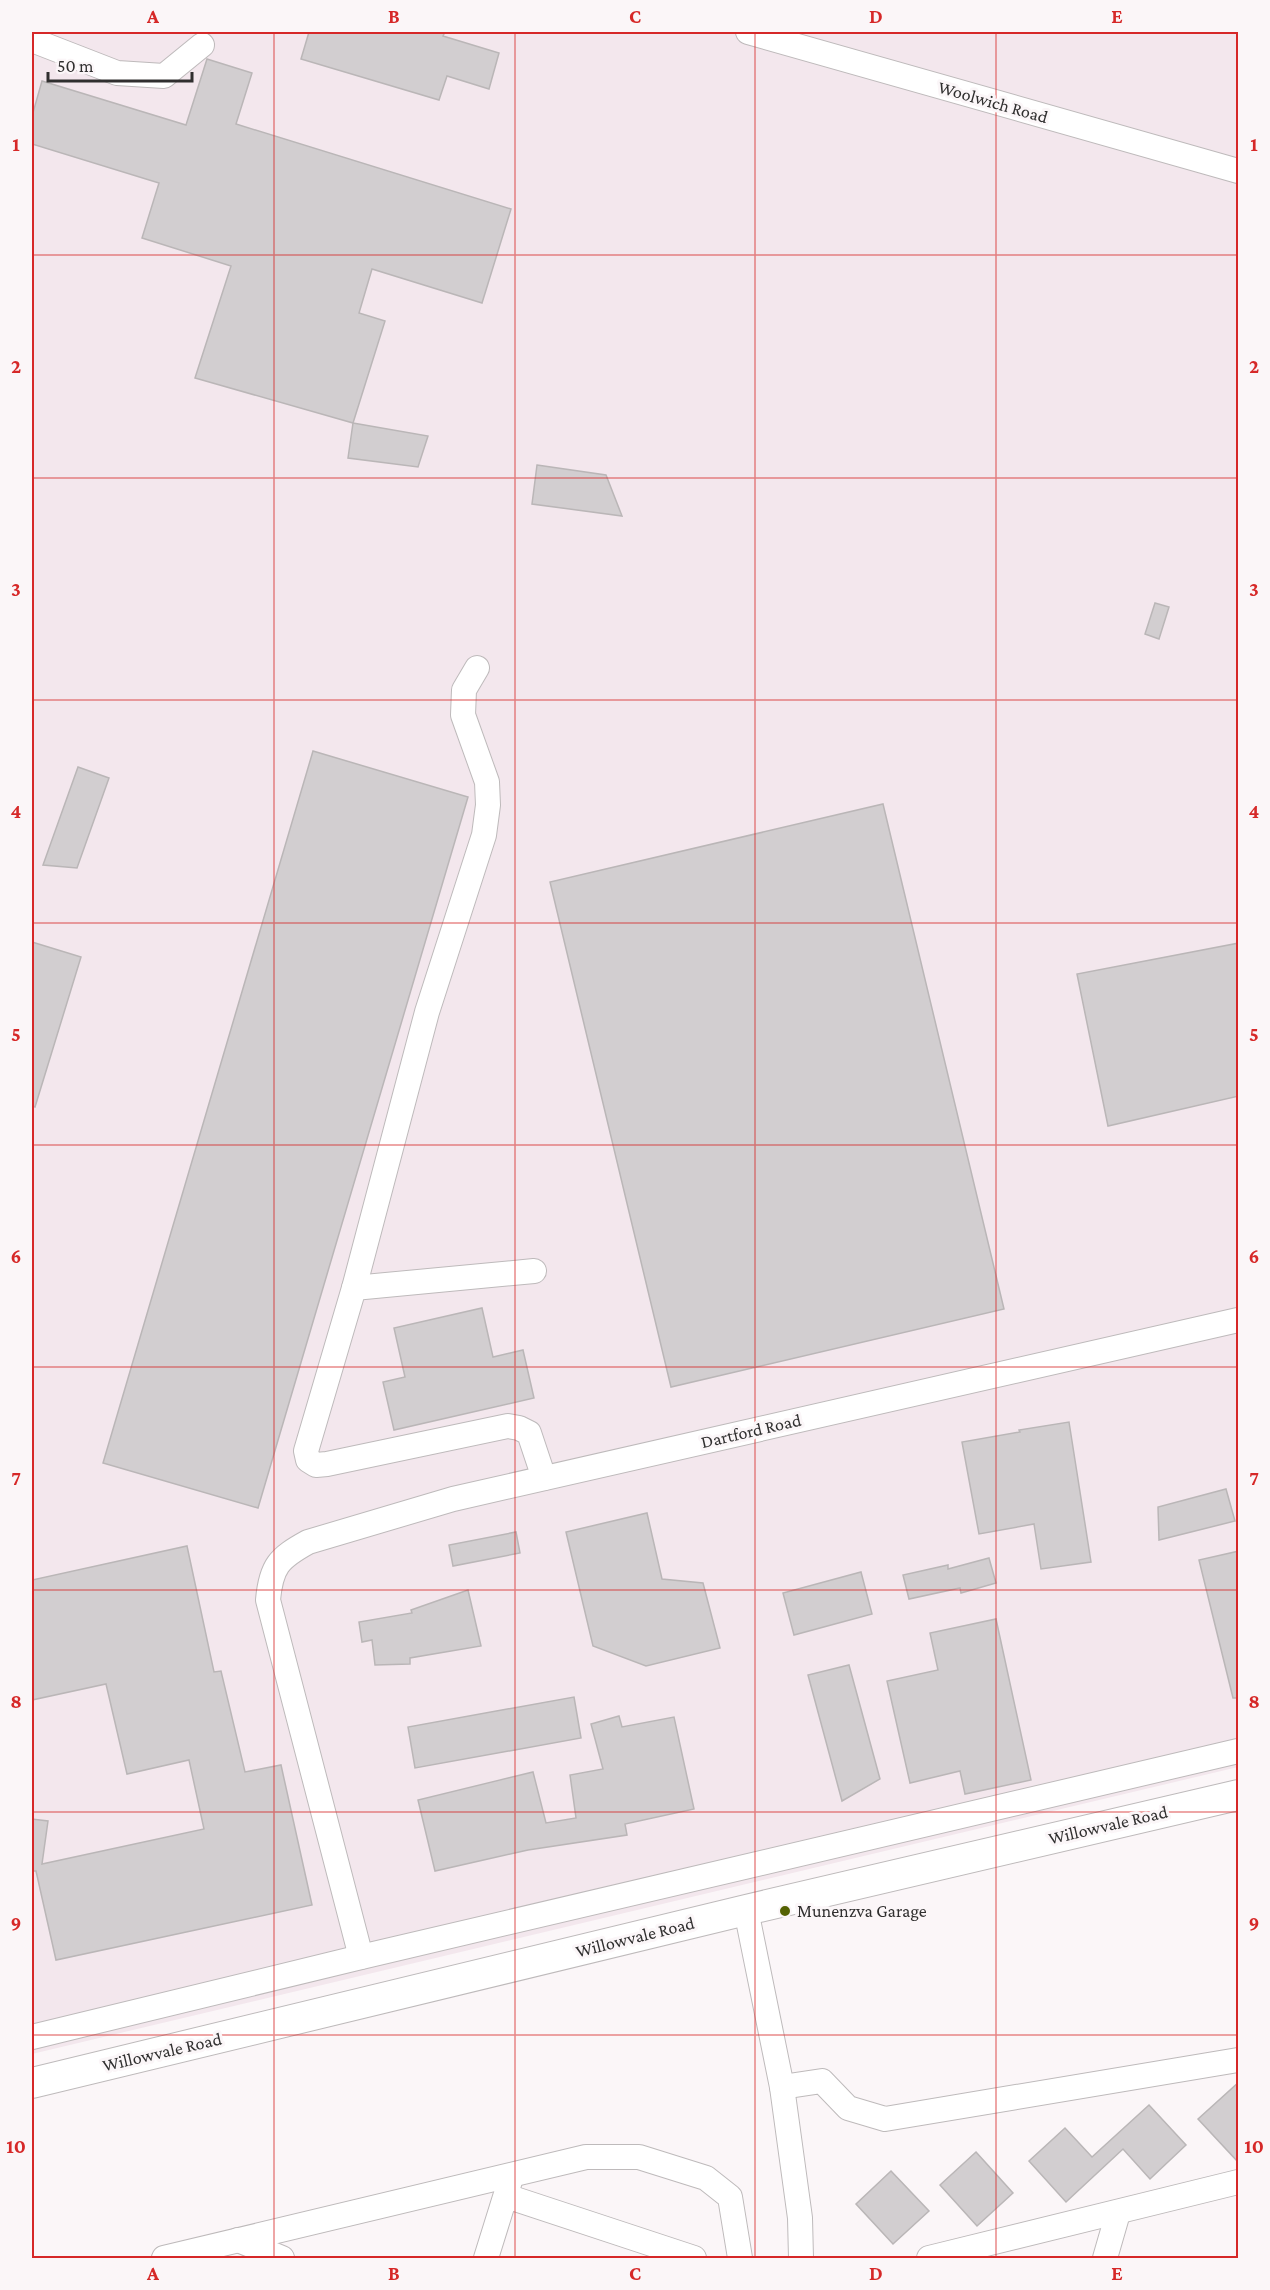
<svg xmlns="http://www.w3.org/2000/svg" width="1270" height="2290" viewBox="0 0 1270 2290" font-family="'Crimson Pro',serif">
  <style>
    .built { fill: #f3e7ed }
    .building { fill: #d2ced0; stroke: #bab6b7; stroke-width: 1.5 }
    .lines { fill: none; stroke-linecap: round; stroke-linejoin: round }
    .minor-casing { stroke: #bebabb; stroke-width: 26 }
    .major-casing { stroke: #bebabb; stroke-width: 32 }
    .minor { stroke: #fff; stroke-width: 24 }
    .major { stroke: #fff; stroke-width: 30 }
    .grid { fill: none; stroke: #d62828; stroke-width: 1.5; stroke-opacity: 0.55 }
    .poi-dot { fill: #546102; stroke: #fbf6f8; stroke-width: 2 }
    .labels { text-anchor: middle; stroke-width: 6; stroke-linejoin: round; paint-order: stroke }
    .street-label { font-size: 18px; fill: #302f2f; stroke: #fbf6f8 }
    .poi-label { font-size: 18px; fill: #302f2f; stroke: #fbf6f8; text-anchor: start }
    .neatline { fill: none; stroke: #d62828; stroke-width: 2 }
    .grid-label { font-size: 20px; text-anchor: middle; font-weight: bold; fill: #d62828 }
  </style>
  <rect width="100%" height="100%" fill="#fbf6f8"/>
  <!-- built -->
  <path class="built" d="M32,32H1238V1767L32,2054Z"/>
  <!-- building -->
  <g class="building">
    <path d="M309,32H445L443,36L499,53L489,89L447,76L439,100L301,59Z"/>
    <path d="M207,59L252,73L236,124L511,209L482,303L372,269L359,313L385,321L353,423L195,378L231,266L142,238L159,183L32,144V116L42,81L186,125Z"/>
    <path d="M353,423L428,436L418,467L348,458Z"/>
    <path d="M537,465L606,475L622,516L532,504Z"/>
    <path d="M1155,603L1169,607L1159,639L1145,634Z"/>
    <path d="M313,751L468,797L258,1508L103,1463Z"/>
    <path d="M78,767L109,778L77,868L43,865Z"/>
    <path d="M883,804L1004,1309L671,1387L550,882Z"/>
    <path d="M32,942L81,957L35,1107L32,1106Z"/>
    <path d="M1239,943V1096L1108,1126L1077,974Z"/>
    <path d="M482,1308L493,1357L523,1350L534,1398L394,1430L383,1382L405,1377L394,1328Z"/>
    <path d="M1069,1422L1091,1562L1041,1569L1034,1524L979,1534L962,1442L1020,1432L1019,1430Z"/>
    <path d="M1226,1489L1235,1521L1159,1540L1158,1507Z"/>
    <path d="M647,1513L662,1579L703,1583L720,1648L646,1666L593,1646L566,1532Z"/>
    <path d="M516,1532L520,1553L453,1566L449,1545Z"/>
    <path d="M187,1546L214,1672L221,1671L245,1772L281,1765L312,1905L56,1960L36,1871H32V1819L48,1821L42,1864L204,1829L189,1760L127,1774L106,1684L32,1700V1580Z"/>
    <path d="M1239,1551V1698H1233L1199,1560Z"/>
    <path d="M989,1558L996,1583L961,1593L960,1588L909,1599L903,1575L948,1565V1569Z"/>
    <path d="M861,1572L872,1614L794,1635L783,1593Z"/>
    <path d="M468,1590L481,1646L410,1658V1664L375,1665L372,1640L362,1642L359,1622L412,1613L411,1610Z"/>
    <path d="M996,1619L1031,1780L965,1794L960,1771L910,1783L887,1681L938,1670L930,1633Z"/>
    <path d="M849,1665L880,1779L842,1801L808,1675Z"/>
    <path d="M574,1697L581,1738L415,1768L408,1727Z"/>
    <path d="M619,1716L622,1727L674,1717L694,1809L625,1824L627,1835L528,1850L435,1871L418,1800L533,1772L546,1823L576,1818L570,1775L603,1769L591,1724Z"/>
    <path d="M1239,2082V2163L1198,2119Z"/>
    <path d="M1149,2105L1186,2145L1150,2179L1123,2149L1066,2202L1029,2161L1065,2128L1092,2157Z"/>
    <path d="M976,2152L1013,2193L977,2226L940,2185Z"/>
    <path d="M891,2171L929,2211L893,2244L856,2204Z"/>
  </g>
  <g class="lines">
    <defs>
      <g id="minor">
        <path d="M748,32L1238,171"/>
        <path d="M32,40L117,73L164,76L202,45"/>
        <path d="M534,1271L354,1288L306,1451L308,1460L316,1465L327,1464L508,1426L519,1428L529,1433L544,1478"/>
        <path d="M354,1288L427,1012L484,835L488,805L487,782L463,715L464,690L477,668"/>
        <path d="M746,1910L782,2087L800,2218L801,2258"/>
        <path d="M361,1957L268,1600C271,1566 279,1558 308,1542L453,1499L1238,1320"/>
        <path d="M32,2037L361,1957L1238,1751"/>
        <path d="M782,2087L822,2081L848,2108L885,2119L1238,2060"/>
        <path d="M506,2196L694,2258"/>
        <path d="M238,2240L282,2258"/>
        <path d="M164,2258L586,2157H639L706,2178L730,2197L740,2258"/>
        <path d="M486,2258L510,2181"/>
        <path d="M929,2258L1238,2182"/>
        <path d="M1105,2258L1118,2213"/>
      </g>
      <path id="major" d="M32,2083L746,1910L1238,1795"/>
    </defs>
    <!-- minor casing -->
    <use href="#minor" class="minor-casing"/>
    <!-- major casing -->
    <use href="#major" class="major-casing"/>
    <!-- minor -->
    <use href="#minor" class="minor"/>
    <!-- major -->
    <use href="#major" class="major"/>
  </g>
  <!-- grid -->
  <path class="grid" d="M274,32V2258M515,32V2258M755,32V2258M996,32V2258M32,255H1238M32,478H1238M32,700H1238M32,923H1238M32,1145H1238M32,1367H1238M32,1590H1238M32,1812H1238M32,2035H1238"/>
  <!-- markers -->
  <circle class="poi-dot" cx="785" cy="1911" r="6"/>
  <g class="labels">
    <!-- street labels -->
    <g class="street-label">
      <text transform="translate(993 102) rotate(16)" y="6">Woolwich Road</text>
      <text transform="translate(751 1431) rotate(-13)" y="6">Dartford Road</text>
      <text transform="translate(1108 1825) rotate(-13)" y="6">Willowvale Road</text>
      <text transform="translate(635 1937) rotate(-14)" y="6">Willowvale Road</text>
      <text transform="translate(162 2052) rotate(-13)" y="6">Willowvale Road</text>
    </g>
    <!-- poi labels -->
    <g class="poi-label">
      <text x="797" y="1917">Munenzva Garage</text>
    </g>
  </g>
  <!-- border -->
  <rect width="1270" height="2290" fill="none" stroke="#fbf6f8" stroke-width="66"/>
  <!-- scale -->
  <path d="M48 72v9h144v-9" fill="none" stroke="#302f2f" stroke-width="3"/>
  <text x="57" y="72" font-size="18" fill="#302f2f" stroke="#fbf6f8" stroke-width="4.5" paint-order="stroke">50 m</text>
  <rect x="33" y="33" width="1204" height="2224" class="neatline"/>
  <g class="grid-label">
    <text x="153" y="23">A</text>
    <text x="394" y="23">B</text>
    <text x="635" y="23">C</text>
    <text x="876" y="23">D</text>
    <text x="1117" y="23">E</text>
    <text x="16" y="151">1</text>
    <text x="1254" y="151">1</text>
    <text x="16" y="373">2</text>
    <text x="1254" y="373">2</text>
    <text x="16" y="596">3</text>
    <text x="1254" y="596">3</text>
    <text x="16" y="818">4</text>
    <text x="1254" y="818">4</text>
    <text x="16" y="1041">5</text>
    <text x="1254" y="1041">5</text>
    <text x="16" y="1263">6</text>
    <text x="1254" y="1263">6</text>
    <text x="16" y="1485">7</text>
    <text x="1254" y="1485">7</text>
    <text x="16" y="1708">8</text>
    <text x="1254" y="1708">8</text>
    <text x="16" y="1930">9</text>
    <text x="1254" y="1930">9</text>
    <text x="16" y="2153">10</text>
    <text x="1254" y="2153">10</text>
    <text x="153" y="2280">A</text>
    <text x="394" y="2280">B</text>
    <text x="635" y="2280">C</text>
    <text x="876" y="2280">D</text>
    <text x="1117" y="2280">E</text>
  </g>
</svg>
